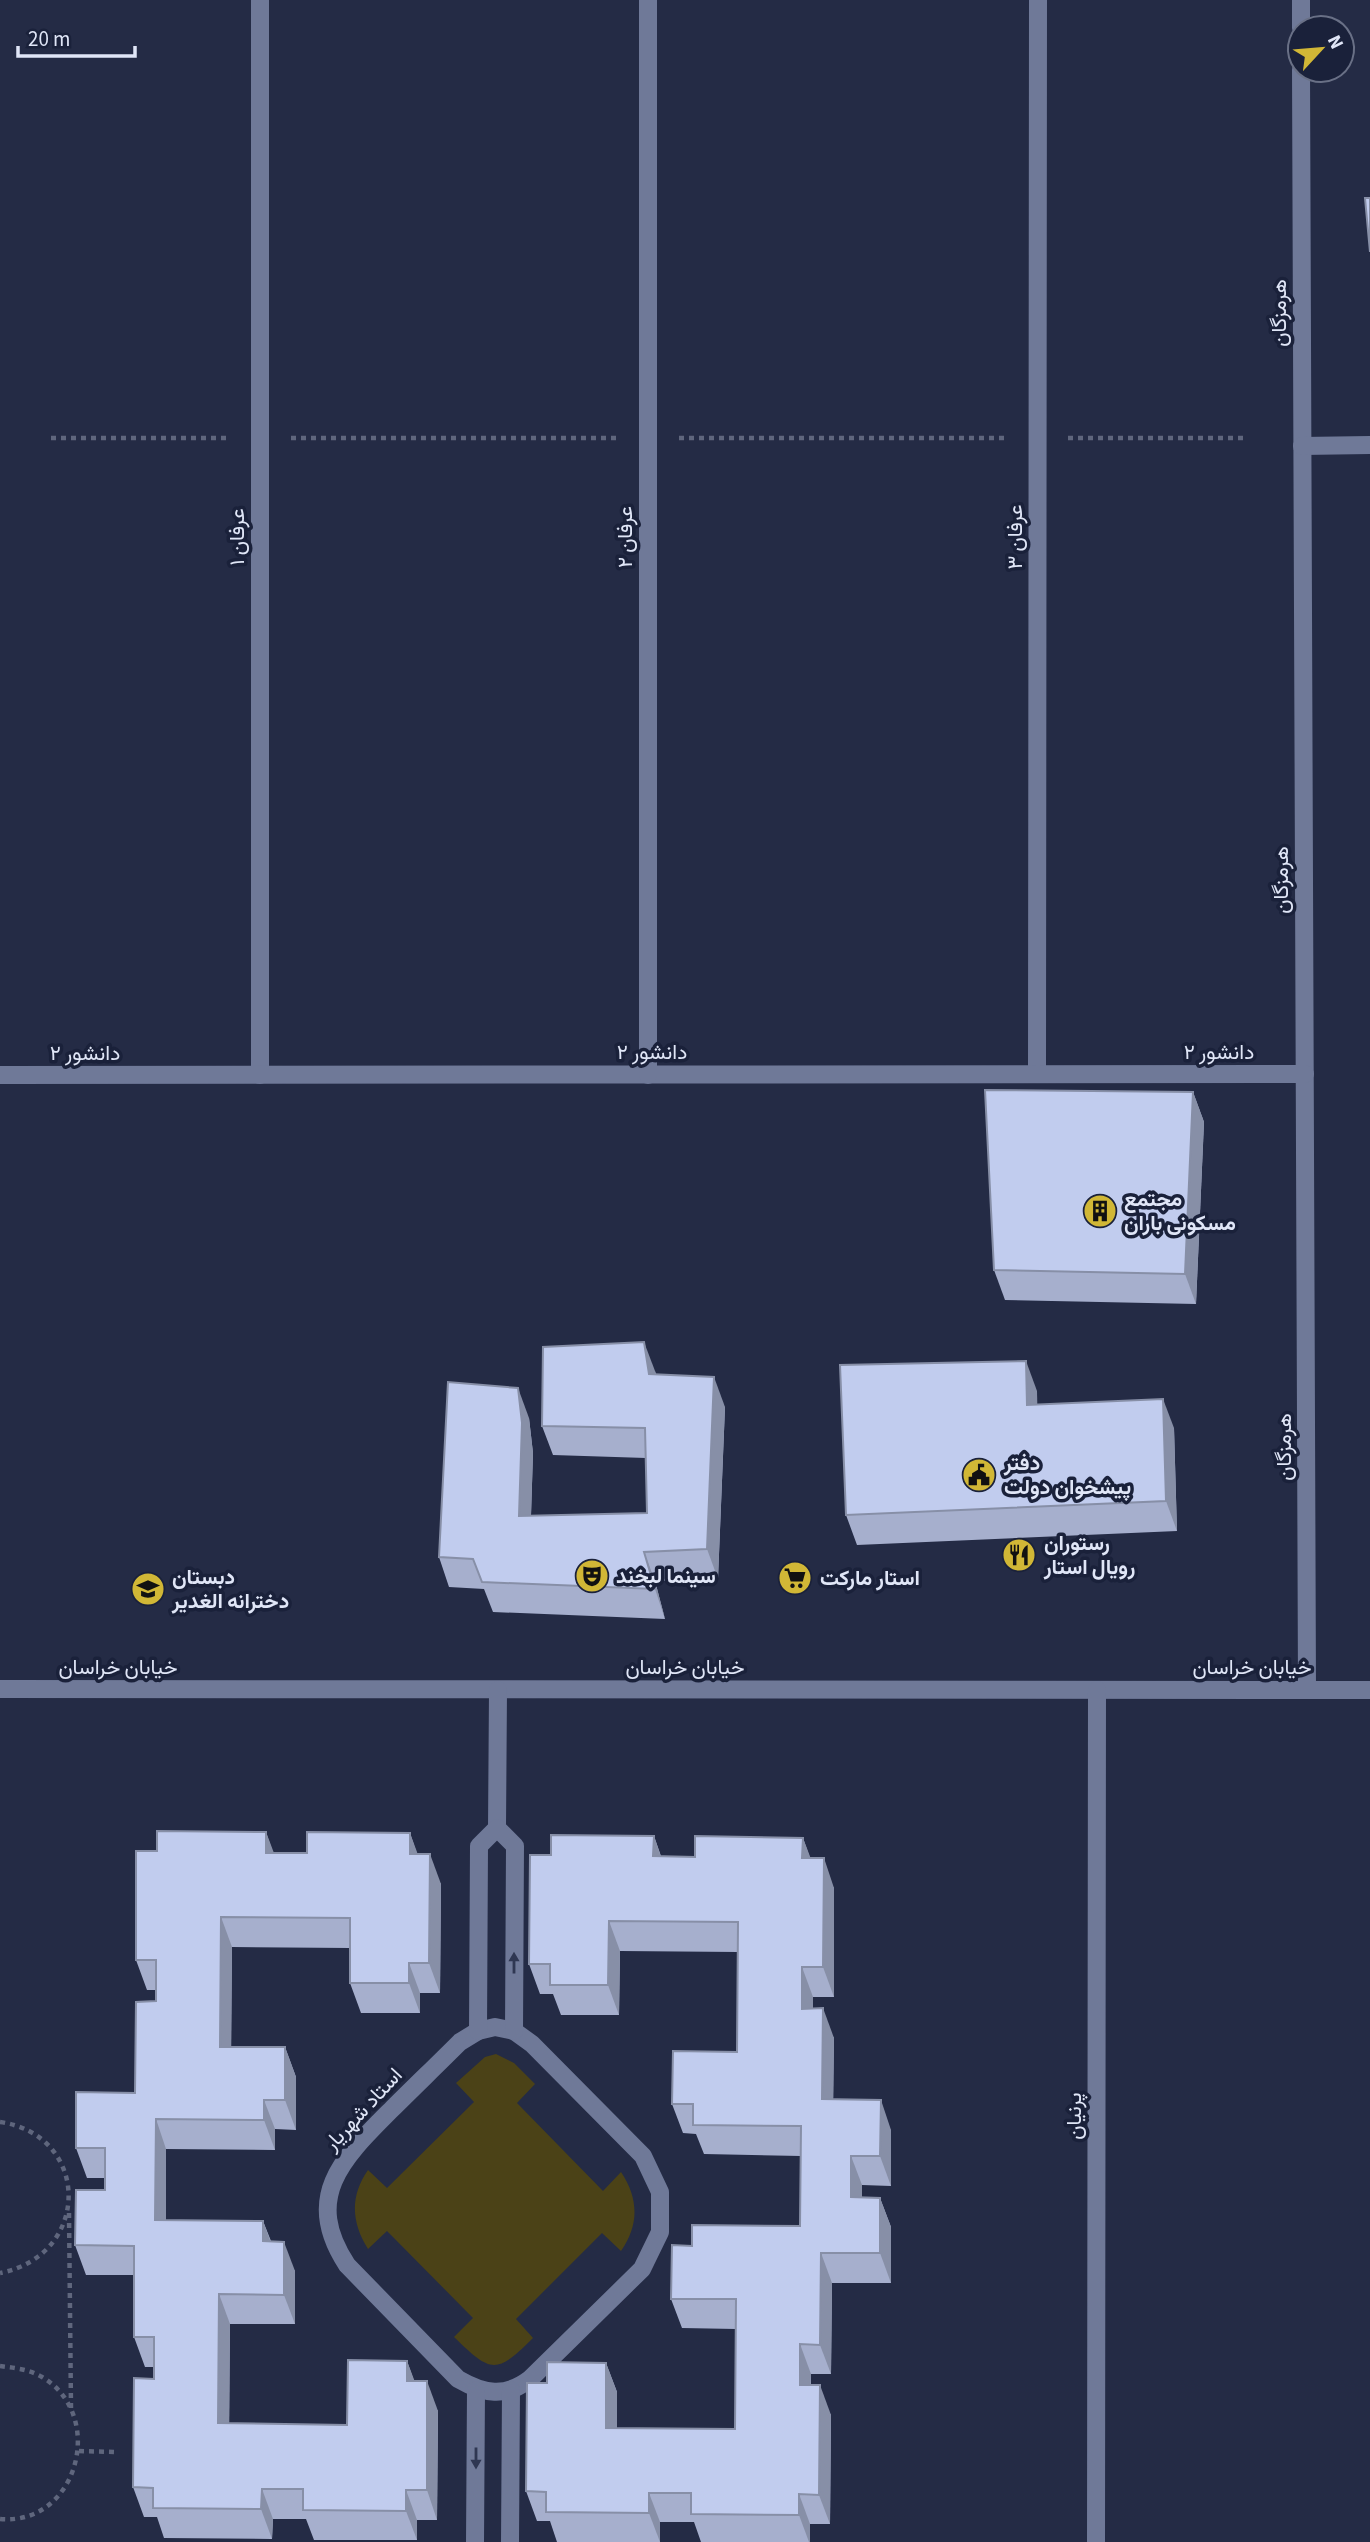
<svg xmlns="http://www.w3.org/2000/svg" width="1370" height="2542" viewBox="0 0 1370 2542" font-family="'Source Sans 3',Vazirmatn,sans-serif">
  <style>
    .green { fill: #4b4217 }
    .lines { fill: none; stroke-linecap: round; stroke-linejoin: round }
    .path { stroke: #5f667d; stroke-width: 4.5; stroke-dasharray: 5 5; stroke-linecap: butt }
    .minor { stroke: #6f7998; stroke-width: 18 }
    .wall { fill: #a6afcd }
    .shaded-wall { fill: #878fa7 }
    .building { fill: #c1ccee; stroke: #878fa7; stroke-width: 2 }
    .oneway { fill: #2f3752 }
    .labels { text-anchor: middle; stroke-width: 7; stroke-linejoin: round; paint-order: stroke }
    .street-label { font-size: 21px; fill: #e0e6f7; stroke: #1a213a }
    .poi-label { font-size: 21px; font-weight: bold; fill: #e0e6f7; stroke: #1a213a; text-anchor: start }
  </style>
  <rect width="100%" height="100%" fill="#242b45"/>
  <!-- green -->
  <path class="green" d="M496,2054L514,2063L535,2084L517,2103L603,2191L621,2172C639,2199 639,2225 621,2251L602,2233L516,2319L533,2338C496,2375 491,2373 454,2337L473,2318L387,2231L368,2249C351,2222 350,2196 368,2170L387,2188L474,2102L456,2083L485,2057Z"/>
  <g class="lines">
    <!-- path -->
    <g class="path">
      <path d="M51,438H229"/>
      <path d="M291,438H617"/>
      <path d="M679,438H1006"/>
      <path d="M1068,438H1244"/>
      <path d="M0,2122C91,2135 92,2255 0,2273"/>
      <path d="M69,2213L71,2408"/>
      <path d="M0,2366C14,2368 29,2369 42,2377C107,2415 78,2526 0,2519"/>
      <path d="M79,2451L114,2452"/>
    </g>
    <!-- minor -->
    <g class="minor">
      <path d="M260,0V1075"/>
      <path d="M1301,0V28"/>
      <path d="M1301,70L1307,1690"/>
      <path d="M1302,446L1370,445"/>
      <path d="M1037,1074L1038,0"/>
      <path d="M0,1075L1305,1074"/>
      <path d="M648,1075V0"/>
      <path d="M0,1689L1370,1690"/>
      <path d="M497,1828L498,1690"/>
      <path d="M495,2027L514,2031L532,2044L643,2156L660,2192V2232L642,2269L530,2379C505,2398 484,2394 458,2379L347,2265C302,2197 343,2158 391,2110C414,2087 437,2065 460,2042L478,2031Z"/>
      <path d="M478,2031L479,1846L497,1828L515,1846L514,2031"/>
      <path d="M475,2542L476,2390"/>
      <path d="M510,2542L511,2390"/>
      <path d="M1096,2542L1097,1690"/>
    </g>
  </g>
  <!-- wall -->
  <g class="wall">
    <path d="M1193,1092L1204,1122L1196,1304L1005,1300L994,1270Z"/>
    <path d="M655,1371L656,1374L725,1407L718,1579L655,1581L665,1619L493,1612L484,1589L449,1587L439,1557L529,1418L533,1453L531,1516L647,1513L646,1458L553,1455L542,1426Z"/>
    <path d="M1037,1391V1405L1174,1428L1177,1531L857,1545L846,1515Z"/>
    <path d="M266,1832L273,1853H307L410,1833L417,1854L441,1884L440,1993H420V2013H361L350,1983V1948L232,1947L231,2047H285L296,2077V2130L275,2129V2150L166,2149V2220L263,2221L271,2241L295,2271V2324H230L229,2424L347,2425L407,2361L414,2381L438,2411L437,2520H417V2540H314L306,2519H273L272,2539L164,2538L157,2517H144L133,2487L154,2379V2367H145L134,2337V2275H86L75,2245L105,2190V2178H87L76,2148L135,2093L156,2001V1990H147L136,1960L157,1851Z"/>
    <path d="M654,1836L661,1856L695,1857L803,1838L810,1858L834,1888V1997H813V2008L834,2038L833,2099L891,2130V2186L862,2185V2197L880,2198L891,2227V2283H832L831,2374H811V2385L831,2415L830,2524H810V2542H701L694,2522H660V2542H557L550,2521H537L526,2491L547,2383L606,2363L617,2392V2428L735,2429L736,2329L682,2328L671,2299L692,2246L800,2226L801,2156L704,2154L696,2134L683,2133L672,2104L737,2052L738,1952L620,1951L619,2015H561L553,1994H540L529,1964L551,1855Z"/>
  </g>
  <!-- shaded-wall -->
  <g class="shaded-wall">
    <path d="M1193,1092L1204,1122L1196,1304L1185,1274Z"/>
    <path d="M644,1342L655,1371L660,1403L649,1374Z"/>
    <path d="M1026,1361L1037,1391L1038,1435L1027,1405Z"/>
    <path d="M714,1377L725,1407L718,1579L707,1549Z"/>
    <path d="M518,1388L529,1418L533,1453L530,1546L519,1516Z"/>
    <path d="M1163,1399L1174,1428L1177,1531L1166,1501Z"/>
    <path d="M644,1552L655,1581L665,1619L655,1589Z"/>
    <path d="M266,1832L277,1861L266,1853Z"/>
    <path d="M410,1833L421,1863L410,1854Z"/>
    <path d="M654,1836L664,1866L653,1856Z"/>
    <path d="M803,1838L814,1867L802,1858Z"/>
    <path d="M430,1854L441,1884L440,1993L429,1963Z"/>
    <path d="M824,1858L834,1888V1997L823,1967Z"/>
    <path d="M221,1917L232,1947L231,2076L220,2047Z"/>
    <path d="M609,1921L620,1951L619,2015L608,1985Z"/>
    <path d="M409,1963L420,1993V2013L409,1983Z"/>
    <path d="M802,1967L813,1997V2038L802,2009Z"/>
    <path d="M823,2008L834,2038L833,2129L822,2099Z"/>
    <path d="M285,2047L296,2077V2130L285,2100Z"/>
    <path d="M264,2100L275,2129V2150L264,2120Z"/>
    <path d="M881,2100L891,2130V2186L880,2156Z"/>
    <path d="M156,2119L166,2149V2249L155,2220Z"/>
    <path d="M851,2156L862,2185V2227L851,2197Z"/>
    <path d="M880,2198L891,2227V2283L880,2253Z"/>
    <path d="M263,2221L274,2251L263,2241Z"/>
    <path d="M284,2242L295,2271V2324L284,2295Z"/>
    <path d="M821,2253L832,2283L831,2374L820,2345Z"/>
    <path d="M219,2294L230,2324L229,2453L218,2423Z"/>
    <path d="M800,2344L811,2374L810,2415L800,2385Z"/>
    <path d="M407,2361L418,2390L407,2381Z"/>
    <path d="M606,2363L617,2392V2457L606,2428Z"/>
    <path d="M427,2381L438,2411L437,2520L427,2490Z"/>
    <path d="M820,2385L831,2415L830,2524L819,2495Z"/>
    <path d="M262,2489L273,2519L272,2539L261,2509Z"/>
    <path d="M406,2490L417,2520V2540L406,2511Z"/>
    <path d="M649,2493L660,2522V2542L649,2513Z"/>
    <path d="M799,2494L810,2524V2542H809L799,2515Z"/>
  </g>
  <!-- building -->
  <g class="building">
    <path d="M1365,198H1370V252Z"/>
    <path d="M985,1090L1193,1092L1185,1274L994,1270Z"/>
    <path d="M644,1342L649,1374L714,1377L707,1549L644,1552L655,1589L482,1582L473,1559L439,1557L448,1382L518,1388L522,1423L519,1516L647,1513L645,1428L542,1426L543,1347Z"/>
    <path d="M1026,1361L1027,1405L1163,1399L1166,1501L846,1515L840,1365Z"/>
    <path d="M157,1831L266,1832V1853H307V1832L410,1833V1854H430L429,1963H409V1983H350V1918L221,1917L220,2047H285V2100H264V2120L156,2119L155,2220L263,2221V2241L284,2242V2295L219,2294L218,2423L347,2425L348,2360L407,2361V2381H427V2490H406V2511L303,2510V2489H262L261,2509L153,2508V2488L133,2487L134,2378L154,2379V2337H134V2246L75,2245L76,2190H105V2148H76V2092L135,2093L136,2002L156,2001V1960H136V1851H157Z"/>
    <path d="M551,1835L654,1836L653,1856L695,1857V1836L803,1838L802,1858H824L823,1967H802V2009L823,2008L822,2099L881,2100L880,2156H851V2197L880,2198V2253H821L820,2345L800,2344V2385H820L819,2495L799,2494V2515L691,2514V2493H649V2513L546,2512V2492L526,2491L527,2383H547V2362L606,2363V2428L735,2429L736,2299H671L672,2245L692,2246V2225L800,2226L801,2126L693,2125V2104H672L673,2051L737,2052L738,1922L609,1921L608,1985H550V1964H529L530,1855H551Z"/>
  </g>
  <!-- one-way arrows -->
  <defs><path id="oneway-solid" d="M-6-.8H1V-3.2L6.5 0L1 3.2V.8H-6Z" transform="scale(1.75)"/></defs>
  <g class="oneway">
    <use href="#oneway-solid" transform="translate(514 1963) rotate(-90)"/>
    <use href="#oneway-solid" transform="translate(476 2458) rotate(90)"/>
  </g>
  <!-- icons -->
  <defs>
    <symbol id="building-disc" viewBox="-11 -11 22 22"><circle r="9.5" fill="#d1b736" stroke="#1a213a"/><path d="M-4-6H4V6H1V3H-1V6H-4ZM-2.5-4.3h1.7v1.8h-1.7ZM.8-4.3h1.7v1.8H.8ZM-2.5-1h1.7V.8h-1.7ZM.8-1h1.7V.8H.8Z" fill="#111"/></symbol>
    <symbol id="civic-disc" viewBox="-11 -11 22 22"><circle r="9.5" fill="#d1b736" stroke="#1a213a"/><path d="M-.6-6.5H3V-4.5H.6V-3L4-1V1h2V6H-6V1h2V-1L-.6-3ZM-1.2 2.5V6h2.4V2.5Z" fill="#111"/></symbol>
    <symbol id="restaurant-disc" viewBox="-11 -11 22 22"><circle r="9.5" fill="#d1b736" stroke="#1a213a"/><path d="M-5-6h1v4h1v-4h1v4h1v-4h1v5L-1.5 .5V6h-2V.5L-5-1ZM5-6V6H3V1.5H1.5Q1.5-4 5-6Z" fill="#111"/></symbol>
    <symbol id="theatre-disc" viewBox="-11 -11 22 22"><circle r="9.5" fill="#d1b736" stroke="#1a213a"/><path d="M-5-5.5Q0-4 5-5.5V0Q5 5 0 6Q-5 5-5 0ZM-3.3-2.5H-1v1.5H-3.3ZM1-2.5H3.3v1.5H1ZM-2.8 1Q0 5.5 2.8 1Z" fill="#111"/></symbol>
    <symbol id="supermarket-disc" viewBox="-11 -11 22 22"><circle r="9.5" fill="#d1b736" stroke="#1a213a"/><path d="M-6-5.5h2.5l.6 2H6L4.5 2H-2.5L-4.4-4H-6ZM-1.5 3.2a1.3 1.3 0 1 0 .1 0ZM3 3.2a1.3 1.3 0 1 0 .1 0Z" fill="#111"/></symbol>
    <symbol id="school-disc" viewBox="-11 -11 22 22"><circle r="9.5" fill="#d1b736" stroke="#1a213a"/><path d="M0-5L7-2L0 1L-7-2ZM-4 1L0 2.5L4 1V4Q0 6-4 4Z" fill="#111"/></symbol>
  </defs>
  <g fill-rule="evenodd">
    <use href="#building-disc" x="1081" y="1192" width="38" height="38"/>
    <use href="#civic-disc" x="960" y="1456" width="38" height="38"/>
    <use href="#restaurant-disc" x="1000" y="1536" width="38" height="38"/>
    <use href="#theatre-disc" x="573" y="1557" width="38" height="38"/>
    <use href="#supermarket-disc" x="776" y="1559" width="38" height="38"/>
    <use href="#school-disc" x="129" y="1570" width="38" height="38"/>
  </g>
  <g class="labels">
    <!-- street labels -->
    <g class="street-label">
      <text transform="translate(1279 313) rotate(-90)" y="7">هرمزگان</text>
      <text transform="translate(237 537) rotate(-90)" y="7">عرفان ۱</text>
      <text transform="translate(625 537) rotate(-90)" y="7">عرفان ۲</text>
      <text transform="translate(1015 537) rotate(-90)" y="7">عرفان ۳</text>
      <text transform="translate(1281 880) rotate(-90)" y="7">هرمزگان</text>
      <text x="652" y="1059">دانشور ۲</text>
      <text x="1219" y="1059">دانشور ۲</text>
      <text x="85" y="1060">دانشور ۲</text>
      <text transform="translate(1284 1447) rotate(-90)" y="7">هرمزگان</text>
      <text x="118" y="1674">خیابان خراسان</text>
      <text x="685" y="1674">خیابان خراسان</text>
      <text x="1252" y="1674">خیابان خراسان</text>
      <text transform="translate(363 2109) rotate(-47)" y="7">استاد شهریار</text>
      <text transform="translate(1074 2116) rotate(-90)" y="7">پرنیان</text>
    </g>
    <!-- poi labels -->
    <g class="poi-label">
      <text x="1124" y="1206">مجتمع<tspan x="1124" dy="24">مسکونی باران</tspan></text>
      <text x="1004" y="1470">دفتر<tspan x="1004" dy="24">پیشخوان دولت</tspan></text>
      <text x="1044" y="1550">رستوران<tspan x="1044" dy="24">رویال استار</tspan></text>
      <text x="616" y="1583">سینما لبخند</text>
      <text x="172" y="1584">دبستان<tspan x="172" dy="24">دخترانه الغدیر</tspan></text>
      <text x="820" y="1585">استار مارکت</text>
    </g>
  </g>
  <!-- north arrow -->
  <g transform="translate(1321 49) rotate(64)"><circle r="33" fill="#1a213a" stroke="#697086" stroke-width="2"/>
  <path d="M0-5L12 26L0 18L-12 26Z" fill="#d1b736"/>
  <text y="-10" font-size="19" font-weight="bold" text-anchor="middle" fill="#e0e6f7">N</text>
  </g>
  <!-- scale -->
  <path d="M18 46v10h117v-10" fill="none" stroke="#e0e6f7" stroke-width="3.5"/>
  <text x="28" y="46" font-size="21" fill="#e0e6f7" stroke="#1a213a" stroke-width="5" paint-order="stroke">20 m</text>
</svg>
